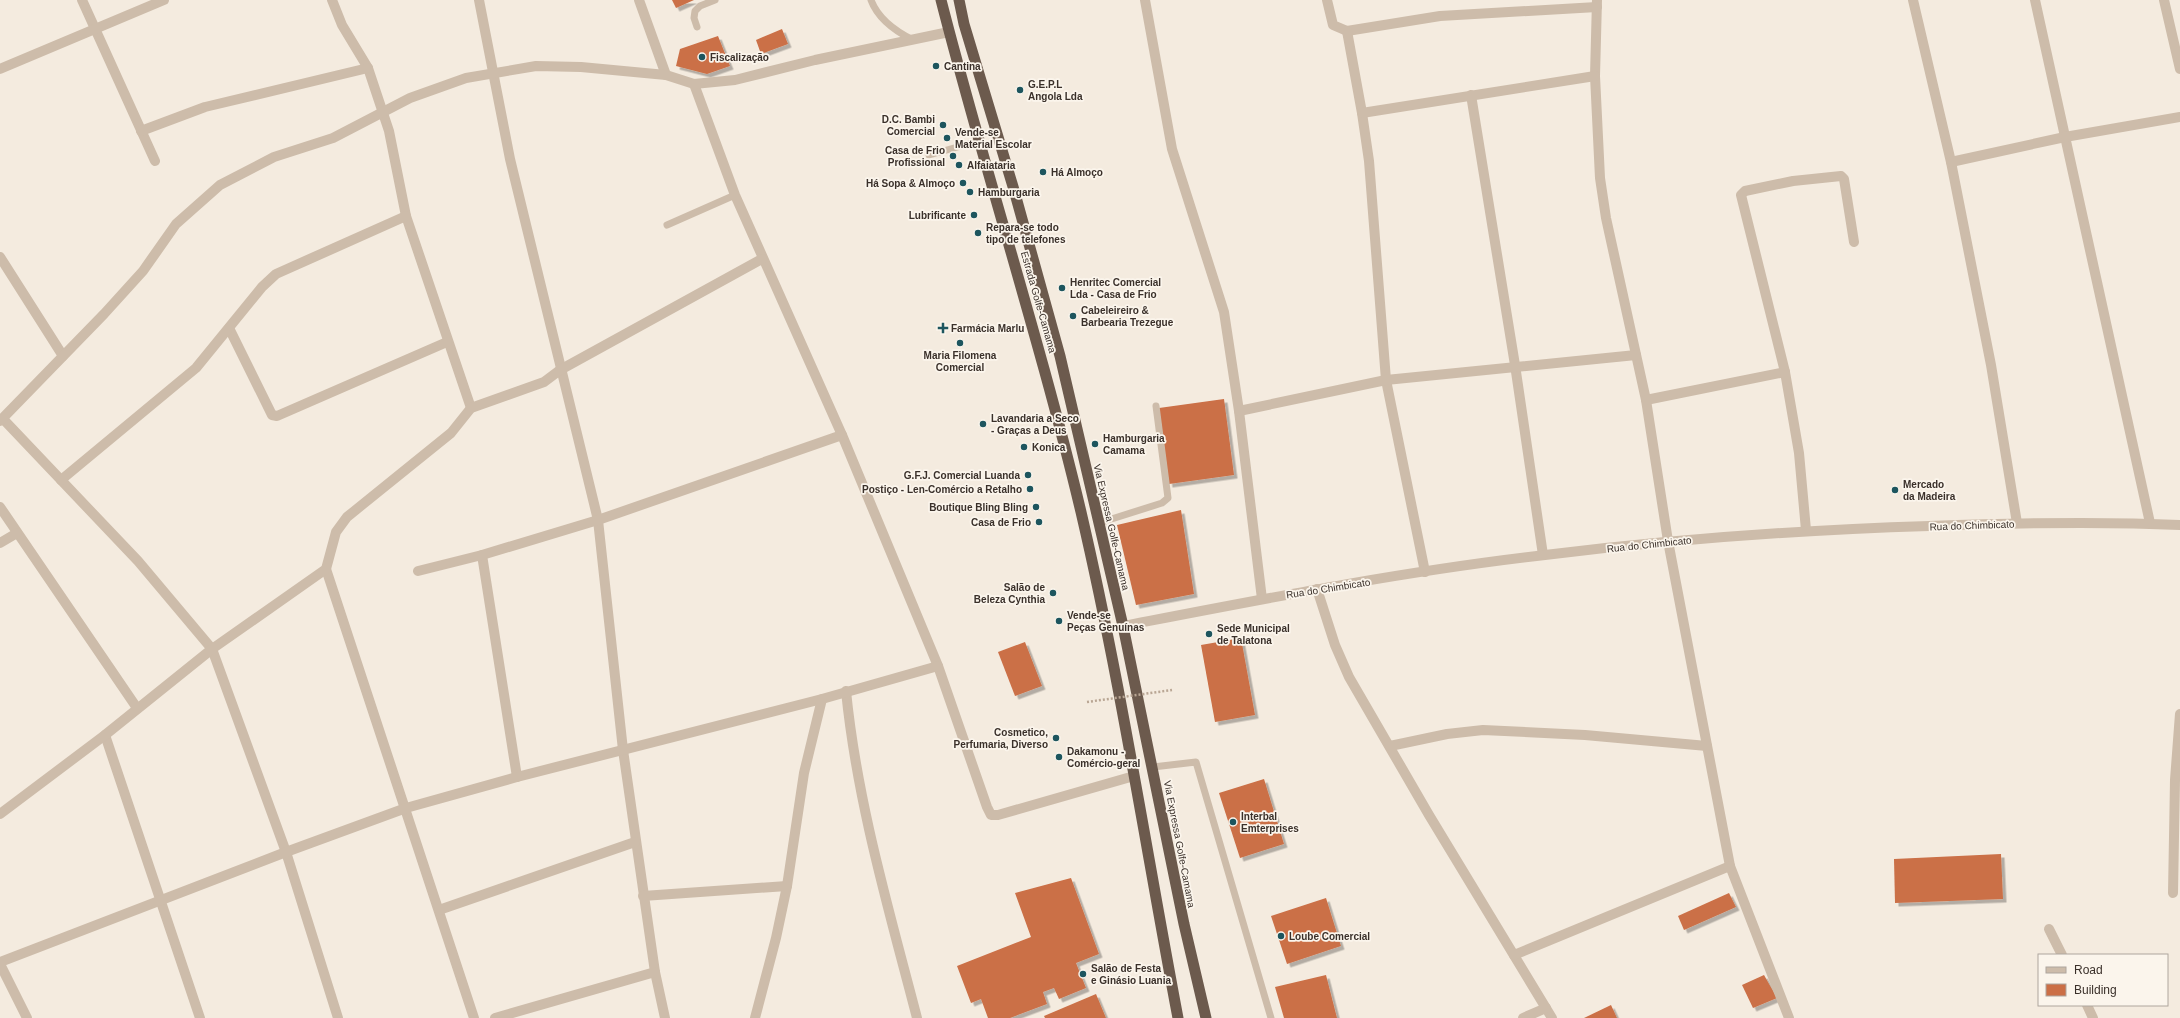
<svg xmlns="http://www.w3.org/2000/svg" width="2180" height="1018" viewBox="0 0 2180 1018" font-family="Helvetica,sans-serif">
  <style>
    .building { fill: #cb6f46; filter: url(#shadow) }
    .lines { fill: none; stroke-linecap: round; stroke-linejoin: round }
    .service { stroke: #cdbcaa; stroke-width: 7 }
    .minor { stroke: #cdbcaa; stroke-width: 10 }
    .tertiary { stroke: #cdbcaa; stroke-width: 10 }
    .trunk { stroke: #6c5a4d; stroke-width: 11 }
    .path-bridge { stroke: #b9a694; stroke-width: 2.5; stroke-dasharray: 2 2; stroke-linecap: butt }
    .poi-dot { fill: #1d555e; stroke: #fbf5ec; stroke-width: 1.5 }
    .labels { text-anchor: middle; stroke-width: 3.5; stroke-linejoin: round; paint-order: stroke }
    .poi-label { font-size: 10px; font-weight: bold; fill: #3a302a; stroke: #fbf5ec; text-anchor: start }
    .street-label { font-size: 10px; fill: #3a302a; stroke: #fbf5ec }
  </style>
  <defs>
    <filter id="shadow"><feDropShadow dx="3.5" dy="3.5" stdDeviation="0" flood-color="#0004"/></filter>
  </defs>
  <rect width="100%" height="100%" fill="#f4ebdf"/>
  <!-- building -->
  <g class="building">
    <path d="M672,0H694L676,8Z"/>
    <path d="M782,29L788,44L761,54L756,40Z"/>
    <path d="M718,36L730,66L707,74L676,66L680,49Z"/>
    <path d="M1224,399L1234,475L1169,484L1159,408Z"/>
    <path d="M1181,510L1194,594L1136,605L1117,525Z"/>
    <path d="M1241,638L1255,715L1215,722L1201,645Z"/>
    <path d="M1025,642L1042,686L1015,696L998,652Z"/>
    <path d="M1264,779L1284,844L1240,858L1219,793Z"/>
    <path d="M2001,854L2003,899L1895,903L1894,859Z"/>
    <path d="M1071,878L1099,954L1076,963L1086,988L1059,999L1054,988L1043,992L1047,1004L1010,1018H988L981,999L971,1003L957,966L1031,937L1015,893Z"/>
    <path d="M1729,893L1736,907L1684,930L1678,916Z"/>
    <path d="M1326,898L1341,946L1287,964L1271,916Z"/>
    <path d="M1326,975L1337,1018H1284L1275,987Z"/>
    <path d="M1764,975L1777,998L1753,1008L1742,985Z"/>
    <path d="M1096,994L1106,1018H1045L1044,1016Z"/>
    <path d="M1611,1005L1617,1018H1584Z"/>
  </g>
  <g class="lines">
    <!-- service -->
    <g class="service">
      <path d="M871,0C878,19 895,31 913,40"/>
      <path d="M697,27L694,18L695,11L700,6L715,0"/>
      <path d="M929,155L979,141"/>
      <path d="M667,225L735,195"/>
      <path d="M1099,523L1162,503L1168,498L1156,406"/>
      <path d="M1153,767L1196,762L1271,1018"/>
    </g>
    <!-- minor -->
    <g class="minor">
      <path d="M82,0L155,161"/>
      <path d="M332,0L342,25L368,68L389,131L406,216L471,408"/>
      <path d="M479,0L510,159L598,520L623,750L655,972L665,1018"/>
      <path d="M639,0L666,75"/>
      <path d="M1145,0L1172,149L1224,312L1239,411L1262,599"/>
      <path d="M1327,0L1333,25L1347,31L1440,16L1597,7"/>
      <path d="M1597,0L1595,76L1600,178L1606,218L1646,400L1668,541L1730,866L1789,1018"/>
      <path d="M1913,0L1951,162L1991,365L2017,523"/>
      <path d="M2035,0L2150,523"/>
      <path d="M2164,0L2180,69"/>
      <path d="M1347,31L1362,113L1369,161L1386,380L1425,572"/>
      <path d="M0,69L164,0"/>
      <path d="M694,84L735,195L842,435L938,666L987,807L991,815H998L1134,776"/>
      <path d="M1471,95L1515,365L1543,555"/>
      <path d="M1362,113L1595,76"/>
      <path d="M141,131L205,107L368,68"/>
      <path d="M1951,162L2065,137L2180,117"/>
      <path d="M0,257L63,356"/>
      <path d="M229,328L272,415L277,416L447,342"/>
      <path d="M1646,400L1785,372"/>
      <path d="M1239,411L1386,380L1636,355"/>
      <path d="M3,419L138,561L212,649L286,852L338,1018"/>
      <path d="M0,421L104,314L143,271L176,224L220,185L274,157L333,138L410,98L466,78L536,66L581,67L666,75L694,84L735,80L815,60L949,32"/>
      <path d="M61,480L196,368L262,287L276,274L406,216"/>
      <path d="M0,507L137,708"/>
      <path d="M1806,530L1799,453L1785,372L1741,195L1745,191L1793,181L1841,176L1844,179L1854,242"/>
      <path d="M0,543L17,533"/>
      <path d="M482,555L517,777"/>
      <path d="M326,569L474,1018"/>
      <path d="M418,571L482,555L598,520L842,435"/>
      <path d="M1317,589L1335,645L1349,677L1429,815L1552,1018"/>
      <path d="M846,691C857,802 889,910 917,1018"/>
      <path d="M105,735L200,1018"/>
      <path d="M1390,746L1447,734L1483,730L1585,735L1707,746"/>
      <path d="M0,814L105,735L212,649L326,569L336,532L347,517L451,433L471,408L544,382L560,370L762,259"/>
      <path d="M2173,893L2175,780L2180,714"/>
      <path d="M643,896L787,886"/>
      <path d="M439,910L635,842"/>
      <path d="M2049,929L2062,955"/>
      <path d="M1514,955L1730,866"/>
      <path d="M0,962L286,852L406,808L517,777L822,699L938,666"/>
      <path d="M0,964L27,1018"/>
      <path d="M2087,1005L2093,1018"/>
      <path d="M495,1018L655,972"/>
      <path d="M755,1018L776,938L787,886L804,773L822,699"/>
      <path d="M1523,1018L1546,1008"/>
    </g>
    <!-- tertiary -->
    <path class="tertiary" d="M1123,626C1263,599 1404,571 1545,555C1673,539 1800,530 1929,526C2012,523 2096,521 2180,525"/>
    <!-- trunk -->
    <g class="trunk">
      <path d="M941,0C985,172 1040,340 1081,512C1120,679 1146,849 1178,1018"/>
      <path d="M959,0L964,24L1014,190L1060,356L1123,626L1184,924L1206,1018"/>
    </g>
    <!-- path-bridge -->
    <path class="path-bridge" d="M1087,702L1172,690"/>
  </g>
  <!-- markers -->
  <g class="poi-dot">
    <circle cx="702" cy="57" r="4"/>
    <circle cx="936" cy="66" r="4"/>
    <circle cx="1020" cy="90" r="4"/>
    <circle cx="943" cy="125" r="4"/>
    <circle cx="947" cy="138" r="4"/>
    <circle cx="953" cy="156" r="4"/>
    <circle cx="959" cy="165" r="4"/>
    <circle cx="1043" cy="172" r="4"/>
    <circle cx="963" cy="183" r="4"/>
    <circle cx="970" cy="192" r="4"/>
    <circle cx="974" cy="215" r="4"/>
    <circle cx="978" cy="233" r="4"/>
    <circle cx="1062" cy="288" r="4"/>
    <circle cx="1073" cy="316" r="4"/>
    <path d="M941 322h4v4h4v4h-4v4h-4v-4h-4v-4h4z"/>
    <circle cx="960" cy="343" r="4"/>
    <circle cx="983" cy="424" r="4"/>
    <circle cx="1095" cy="444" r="4"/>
    <circle cx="1024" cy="447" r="4"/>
    <circle cx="1028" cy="475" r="4"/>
    <circle cx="1030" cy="489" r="4"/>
    <circle cx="1895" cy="490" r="4"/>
    <circle cx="1036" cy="507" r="4"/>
    <circle cx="1039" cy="522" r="4"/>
    <circle cx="1053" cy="593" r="4"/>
    <circle cx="1059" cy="621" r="4"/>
    <circle cx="1209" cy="634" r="4"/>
    <circle cx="1056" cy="738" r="4"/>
    <circle cx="1059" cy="757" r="4"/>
    <circle cx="1233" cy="822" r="4"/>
    <circle cx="1281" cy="936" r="4"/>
    <circle cx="1083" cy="974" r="4"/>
  </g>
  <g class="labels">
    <!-- poi labels -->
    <g class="poi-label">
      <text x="710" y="61">Fiscalização</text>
      <text x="944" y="70">Cantina</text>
      <text x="1028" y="88">G.E.P.L<tspan x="1028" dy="12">Angola Lda</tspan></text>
      <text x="935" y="123" text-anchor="end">D.C. Bambi<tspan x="935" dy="12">Comercial</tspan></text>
      <text x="955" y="136">Vende-se<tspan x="955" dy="12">Material Escolar</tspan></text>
      <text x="945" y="154" text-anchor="end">Casa de Frio<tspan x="945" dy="12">Profissional</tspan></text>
      <text x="967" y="169">Alfaiataria</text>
      <text x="1051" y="176">Há Almoço</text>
      <text x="955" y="187" text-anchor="end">Há Sopa &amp; Almoço</text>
      <text x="978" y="196">Hamburgaria</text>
      <text x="966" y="219" text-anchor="end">Lubrificante</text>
      <text x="986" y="231">Repara-se todo<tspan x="986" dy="12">tipo de telefones</tspan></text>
      <text x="1070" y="286">Henritec Comercial<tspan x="1070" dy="12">Lda - Casa de Frio</tspan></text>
      <text x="1081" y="314">Cabeleireiro &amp;<tspan x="1081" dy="12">Barbearia Trezegue</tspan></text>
      <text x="951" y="332">Farmácia Marlu</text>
      <text x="960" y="359" text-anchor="middle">Maria Filomena<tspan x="960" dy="12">Comercial</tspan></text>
      <text x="991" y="422">Lavandaria a Seco<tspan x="991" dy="12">- Graças a Deus</tspan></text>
      <text x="1103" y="442">Hamburgaria<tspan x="1103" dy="12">Camama</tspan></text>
      <text x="1032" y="451">Konica</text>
      <text x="1020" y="479" text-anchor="end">G.F.J. Comercial Luanda</text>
      <text x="1903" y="488">Mercado<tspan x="1903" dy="12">da Madeira</tspan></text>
      <text x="1022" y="493" text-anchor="end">Postiço - Len-Comércio a Retalho</text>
      <text x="1028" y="511" text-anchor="end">Boutique Bling Bling</text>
      <text x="1031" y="526" text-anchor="end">Casa de Frio</text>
      <text x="1045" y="591" text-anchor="end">Salão de<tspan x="1045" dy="12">Beleza Cynthia</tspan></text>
      <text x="1067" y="619">Vende-se<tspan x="1067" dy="12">Peças Genuínas</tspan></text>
      <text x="1217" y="632">Sede Municipal<tspan x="1217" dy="12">de Talatona</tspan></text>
      <text x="1048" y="736" text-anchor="end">Cosmetico,<tspan x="1048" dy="12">Perfumaria, Diverso</tspan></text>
      <text x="1067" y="755">Dakamonu -<tspan x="1067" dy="12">Comércio-geral</tspan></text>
      <text x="1241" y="820">Interbal<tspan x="1241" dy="12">Emterprises</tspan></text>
      <text x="1289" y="940">Loube Comercial</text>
      <text x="1091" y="972">Salão de Festa<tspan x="1091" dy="12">e Ginásio Luania</tspan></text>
    </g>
    <!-- street labels -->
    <g class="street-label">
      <text transform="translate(1039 302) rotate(74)" y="4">Estrada Golfe-Camama</text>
      <text transform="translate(1972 525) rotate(-2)" y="4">Rua do Chimbicato</text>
      <text transform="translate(1112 527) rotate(77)" y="4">Via Expressa Golfe-Camama</text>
      <text transform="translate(1649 544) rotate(-6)" y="4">Rua do Chimbicato</text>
      <text transform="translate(1328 588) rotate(-9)" y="4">Rua do Chimbicato</text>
      <text transform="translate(1180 844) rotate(79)" y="4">Via Expressa Golfe-Camama</text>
    </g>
  </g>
  <!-- legend -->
  <rect x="2038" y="954" width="130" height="52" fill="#fbf5ec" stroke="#aea69e"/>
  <rect x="2046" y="967" width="20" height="6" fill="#cdbcaa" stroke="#aea69e"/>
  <text x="2074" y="974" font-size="12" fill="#3a302a">Road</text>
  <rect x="2046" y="984" width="20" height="12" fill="#cb6f46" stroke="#aea69e"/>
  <text x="2074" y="994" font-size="12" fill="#3a302a">Building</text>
</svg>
